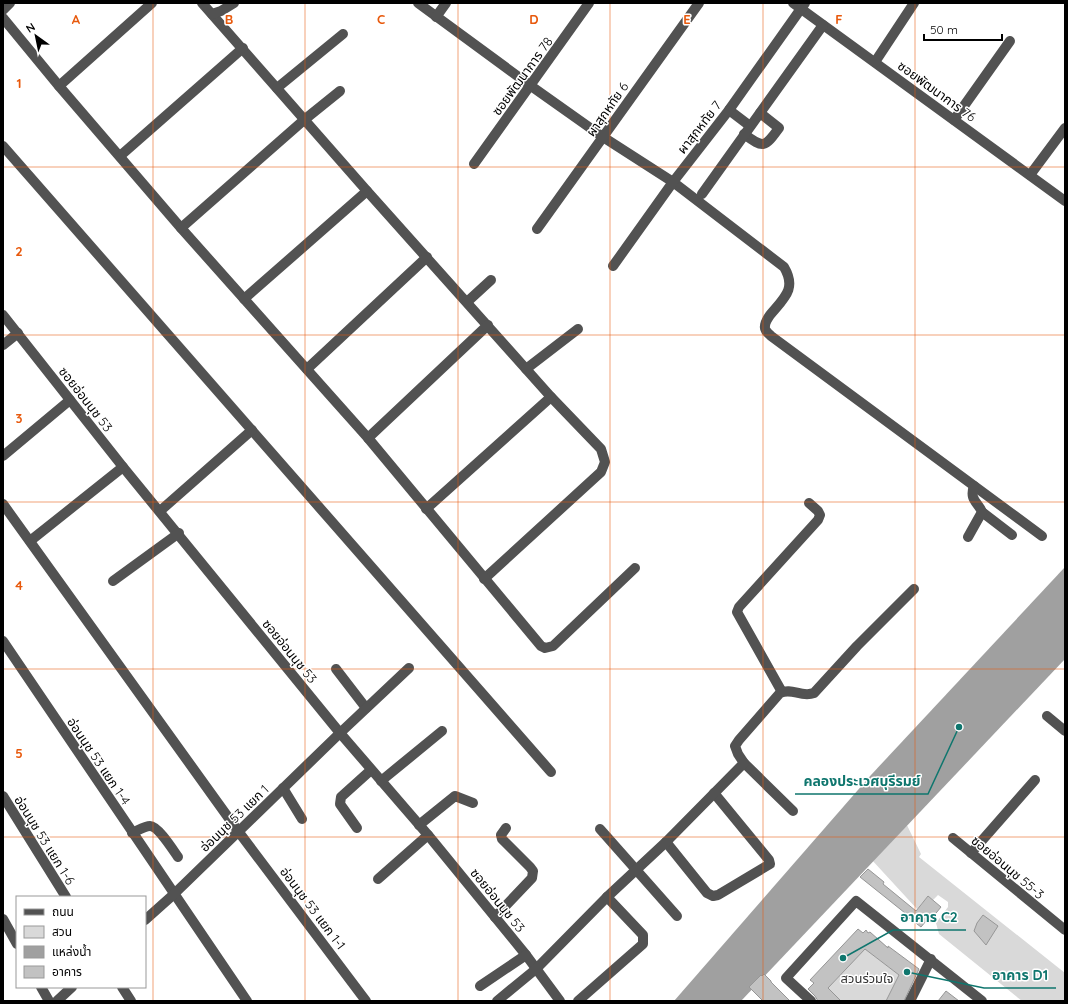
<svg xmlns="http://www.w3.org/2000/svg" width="1068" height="1004" viewBox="0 0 1068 1004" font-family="Quicksand,'Noto Sans Thai',sans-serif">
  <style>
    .green { fill: #d9d9d9 }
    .water { fill: #a0a0a0 }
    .building { fill: #c2c2c2; stroke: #969696 }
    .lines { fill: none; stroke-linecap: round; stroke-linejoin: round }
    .minor { stroke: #525252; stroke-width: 10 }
    .grid { fill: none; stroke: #e8590c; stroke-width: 1; stroke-opacity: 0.55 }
    .labels { text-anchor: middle; stroke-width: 3; stroke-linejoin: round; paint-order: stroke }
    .street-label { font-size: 13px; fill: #000; stroke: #fff }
    .park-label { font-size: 13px; fill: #303030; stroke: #fff }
    .grid-label { font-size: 13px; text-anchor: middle; font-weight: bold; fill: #e8590c; stroke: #fff; stroke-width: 3; stroke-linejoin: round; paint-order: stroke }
    .leader { fill: none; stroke: #0f766e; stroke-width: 1.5 }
    .callout-dot { fill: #0f766e; stroke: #fff; stroke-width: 1.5 }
    .callout-label { font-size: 14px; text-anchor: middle; font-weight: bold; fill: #0f766e; stroke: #fff; stroke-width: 3; stroke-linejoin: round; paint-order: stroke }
  </style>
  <rect width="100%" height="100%" fill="#fff"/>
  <!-- green -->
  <g class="green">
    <path d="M904,819L921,854L919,857L1065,973V1001H1022L939,934L936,923L948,907V902L938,895L933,900L928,896L917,909L871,859Z"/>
    <path d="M876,937L888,948L874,956L899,975L886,1001H841L828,988Z"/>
  </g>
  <!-- water -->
  <path class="water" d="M1065,567V659L741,1001H674L871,775Z"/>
  <!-- building -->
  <g class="building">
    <path d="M868,869L884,882L883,884L916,911L928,896L941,907L928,923L926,921L921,927L904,914L905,913L860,877Z"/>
    <path d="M983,915L998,926L986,945L974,931L977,923Z"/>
    <path d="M858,929L863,933L866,930L868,933L870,932L888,948V946L919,969L904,1001H886L899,975L865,949L828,988L841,1001H818L815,996L808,989L814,983L810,980Z"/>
    <path d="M764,974L771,981V982L790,1001H763L749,987L761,975L762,976Z"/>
    <path d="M946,991L959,1001H938Z"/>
  </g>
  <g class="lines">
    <!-- minor -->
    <g class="minor">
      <path d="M202,3L367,191L551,397L601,449L605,462L601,472L484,579"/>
      <path d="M418,3L531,86L603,137L673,182L784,267C797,289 784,298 770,315C768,318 765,322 765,326C764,330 768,333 771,336L1042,536"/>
      <path d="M793,3L1065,201"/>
      <path d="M3,10L10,3"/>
      <path d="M212,14L221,11L234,3"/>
      <path d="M436,17L446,3"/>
      <path d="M3,18L59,86L181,228L368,438L541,646L545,648L553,646L635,568"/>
      <path d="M875,62L914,3"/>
      <path d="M59,86L152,3"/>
      <path d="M277,88L343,34"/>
      <path d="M729,110L750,126"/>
      <path d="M954,120L1010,41"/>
      <path d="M744,134C764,149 765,147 779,128L760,113"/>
      <path d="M3,146L551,772"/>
      <path d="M120,156L243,48"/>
      <path d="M474,164L589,3"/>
      <path d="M1030,175L1065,128"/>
      <path d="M702,194L823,25"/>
      <path d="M181,228L304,120L340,91"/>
      <path d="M537,229L699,3"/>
      <path d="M613,266L673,182L729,110L805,3"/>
      <path d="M244,299L367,191"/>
      <path d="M467,302L491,280"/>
      <path d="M3,315L123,467L340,733L428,835L526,955L560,1001"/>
      <path d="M3,345L18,333"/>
      <path d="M307,369L427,257"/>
      <path d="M526,369L578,329"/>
      <path d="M368,438L488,325"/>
      <path d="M3,456L70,400"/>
      <path d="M3,504L238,831L366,1001"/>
      <path d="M426,509L551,397"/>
      <path d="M160,511L252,430"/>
      <path d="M982,512L1012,535"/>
      <path d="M968,537L982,512C978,502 969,500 974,486"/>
      <path d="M30,541L123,467"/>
      <path d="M113,581L179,533"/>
      <path d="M3,641L247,1001"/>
      <path d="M336,669L366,708"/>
      <path d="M782,692L737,612L739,607L818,520L820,515L818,511L809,503"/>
      <path d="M1047,716L1065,731"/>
      <path d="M744,763L793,811"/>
      <path d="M381,781L442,731"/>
      <path d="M283,788L302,819"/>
      <path d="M3,796L66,897"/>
      <path d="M419,825L455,796L473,803"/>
      <path d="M357,828L340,804L341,797L371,770"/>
      <path d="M600,829L677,916"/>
      <path d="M132,833C137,831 145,826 150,826C158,826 173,850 178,857"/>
      <path d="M953,838L1065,930"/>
      <path d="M666,842L707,893L713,896L718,895L770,864L769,860L714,793"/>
      <path d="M971,853L1035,780"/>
      <path d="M378,879L428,835"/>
      <path d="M495,917L532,878L533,871L530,867L502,839L501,835L506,828"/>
      <path d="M3,919L17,944"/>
      <path d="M145,920L173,895L340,733L409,668"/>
      <path d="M480,986L526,955"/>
      <path d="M41,987L49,1001"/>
      <path d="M122,987L131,1001"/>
      <path d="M57,1001L72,987"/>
      <path d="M497,1001L536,969L607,897L666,842L744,763L738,754L735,746L739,740L780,693C792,687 801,698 814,693L857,646L914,589"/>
      <path d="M578,1001L643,944V935L607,897"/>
      <path d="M811,1001L786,978L856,901L982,1001"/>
      <path d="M910,1001L931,959"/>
    </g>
  </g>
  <!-- grid -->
  <path class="grid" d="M153,3V1001M305,3V1001M458,3V1001M610,3V1001M763,3V1001M915,3V1001M3,167H1065M3,335H1065M3,502H1065M3,669H1065M3,837H1065"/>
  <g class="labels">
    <!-- street labels -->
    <g class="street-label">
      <text transform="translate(522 76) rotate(-54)" y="5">ซอยพัฒนาการ 78</text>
      <text transform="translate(937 91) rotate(36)" y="5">ซอยพัฒนาการ 76</text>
      <text transform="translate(607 109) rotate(-55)" y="5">ผาสุกหทัย 6</text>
      <text transform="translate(699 127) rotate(-52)" y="5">ผาสุกหทัย 7</text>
      <text transform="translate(86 399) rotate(52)" y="5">ซอยอ่อนนุช 53</text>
      <text transform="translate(290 651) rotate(51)" y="5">ซอยอ่อนนุช 53</text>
      <text transform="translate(99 761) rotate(56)" y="5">อ่อนนุช 53 แยก 1-4</text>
      <text transform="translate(234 818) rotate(-44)" y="5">อ่อนนุช 53 แยก 1</text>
      <text transform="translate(45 840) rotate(58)" y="5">อ่อนนุช 53 แยก 1-6</text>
      <text transform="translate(1008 867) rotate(40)" y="5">ซอยอ่อนนุช 55-3</text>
      <text transform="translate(498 900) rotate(51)" y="5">ซอยอ่อนนุช 53</text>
      <text transform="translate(313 908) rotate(53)" y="5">อ่อนนุช 53 แยก 1-1</text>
    </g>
    <!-- park labels -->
    <g class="park-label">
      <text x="867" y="983">สวนร่วมใจ</text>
    </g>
  </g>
  <g class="grid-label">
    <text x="76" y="24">A</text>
    <text x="229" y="24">B</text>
    <text x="381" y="24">C</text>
    <text x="534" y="24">D</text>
    <text x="687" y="24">E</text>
    <text x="839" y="24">F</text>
    <text x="19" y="88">1</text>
    <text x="19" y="256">2</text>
    <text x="19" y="423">3</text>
    <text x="19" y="590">4</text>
    <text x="19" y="758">5</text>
  </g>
  <!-- callouts -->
  <path class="leader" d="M959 727L928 794H795M843 958L893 930H966M907 972L984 988H1056"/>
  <g class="callout-dot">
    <circle cx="959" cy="727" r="4"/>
    <circle cx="843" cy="958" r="4"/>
    <circle cx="907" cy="972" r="4"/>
  </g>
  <g class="callout-label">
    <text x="862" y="786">คลองประเวศบุรีรมย์</text>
    <text x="929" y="922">อาคาร C2</text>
    <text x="1020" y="980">อาคาร D1</text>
  </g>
  <!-- border -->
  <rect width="1068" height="1004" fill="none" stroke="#000000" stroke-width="8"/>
  <!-- legend -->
  <rect x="16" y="896" width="130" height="92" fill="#ffffff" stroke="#999999"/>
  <rect x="24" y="909" width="20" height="6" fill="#525252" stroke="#999999"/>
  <text x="52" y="916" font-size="12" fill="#000000">ถนน</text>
  <rect x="24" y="926" width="20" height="12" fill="#d9d9d9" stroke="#999999"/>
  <text x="52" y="936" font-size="12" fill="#000000">สวน</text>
  <rect x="24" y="946" width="20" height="12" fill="#a0a0a0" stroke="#999999"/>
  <text x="52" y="956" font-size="12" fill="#000000">แหล่งน้ำ</text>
  <rect x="24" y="966" width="20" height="12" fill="#c2c2c2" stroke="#999999"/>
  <text x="52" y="976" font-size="12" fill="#000000">อาคาร</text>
  <!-- north arrow -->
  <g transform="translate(36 36) rotate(327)" stroke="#ffffff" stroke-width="3" paint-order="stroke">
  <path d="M0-3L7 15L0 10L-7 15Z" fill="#000000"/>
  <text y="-6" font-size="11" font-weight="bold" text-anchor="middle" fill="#000000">N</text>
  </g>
  <!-- scale -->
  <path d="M924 34v6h78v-6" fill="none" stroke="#000000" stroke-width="2"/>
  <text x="930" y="34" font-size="12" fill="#000000" stroke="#ffffff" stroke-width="3" paint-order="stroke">50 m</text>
</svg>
